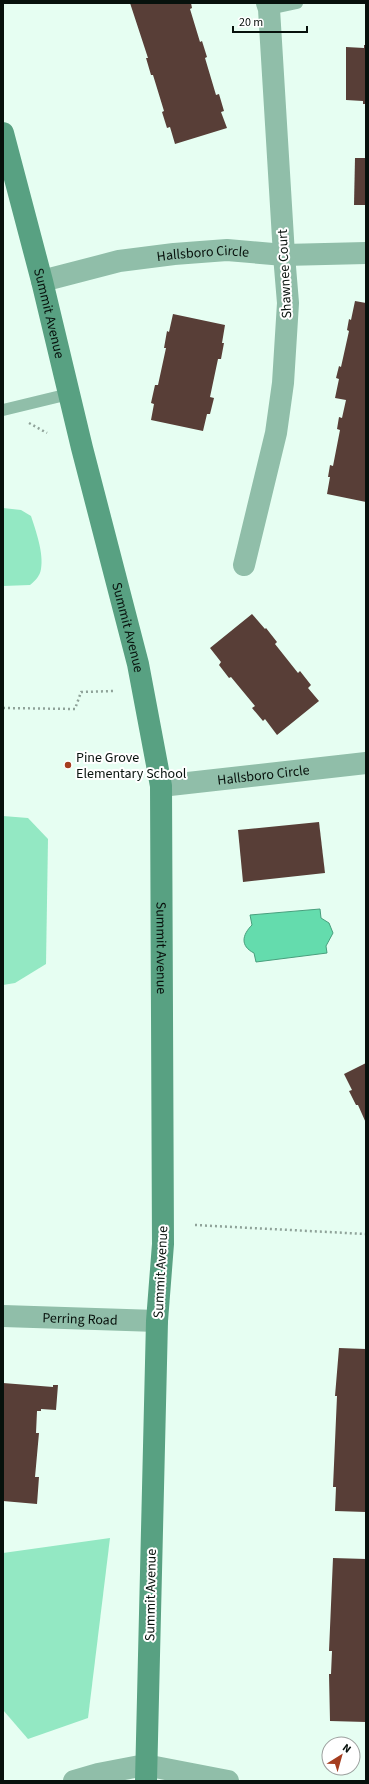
<svg xmlns="http://www.w3.org/2000/svg" width="369" height="1784" viewBox="0 0 369 1784" font-family="'Source Sans 3',sans-serif">
  <style>
    .green { fill: #93e8c3 }
    .water { fill: #64dcad; stroke: #489f7d }
    .building { fill: #583e37 }
    .lines { fill: none; stroke-linecap: round; stroke-linejoin: round }
    .path { stroke: #8fa299; stroke-width: 2.5; stroke-dasharray: 2 3; stroke-linecap: butt }
    .lane { stroke: #90bea9; stroke-width: 12 }
    .street { stroke: #90bea9; stroke-width: 22 }
    .secondary { stroke: #58a182; stroke-width: 22 }
    .poi-dot { fill: #a53d1f; stroke: #fff; stroke-width: 1.5 }
    .labels { text-anchor: middle; stroke-width: 4; stroke-linejoin: round; paint-order: stroke }
    .street-label { font-size: 14px; fill: #07110c; stroke: #fff }
    .poi-label { font-size: 14px; fill: #07110c; stroke: #fff; text-anchor: start }
  </style>
  <rect width="100%" height="100%" fill="#e6fef2"/>
  <!-- green -->
  <g class="green">
    <path d="M3,508L21,510L31,516C36,531 44,554 41,569C40,576 35,581 30,585L3,586Z"/>
    <path d="M3,816L28,818L48,839L46,964L15,983L3,985Z"/>
    <path d="M110,1538L88,1718L28,1739L3,1710V1553Z"/>
  </g>
  <!-- water -->
  <path class="water" d="M320,909L321,918L329,923L333,933L326,946L327,953L256,962L254,953C240,946 242,935 252,925L250,915Z"/>
  <!-- building -->
  <g class="building">
    <path d="M130,3H191L192,8L190,9L200,42L202,41L207,57L205,58L216,95L219,94L224,111L221,112L227,128L175,144L170,127L167,128L162,112L164,111L153,75H151L146,58H148Z"/>
    <path d="M364,45H366V104H363V101L346,100V47L364,48Z"/>
    <path d="M355,158H366V205H354Z"/>
    <path d="M355,301L366,303V502L327,494L330,477H328L330,465L333,466L340,430L337,429L339,417L342,418L346,400L335,398L339,379L336,378L339,366L341,367L349,331L347,330L349,319L351,320Z"/>
    <path d="M173,314L225,325L222,343H224L221,359H218L210,397L214,398L210,414H207L203,431L151,420L154,404L151,403L155,385H158L166,348H164L167,331L169,332Z"/>
    <path d="M252,614L265,629L266,628L277,642L275,644L298,673L300,671L311,685L308,688L319,701L277,735L265,719L263,721L252,708L255,706L231,677L229,678L219,665L221,662L210,648Z"/>
    <path d="M319,822L325,873L243,882L238,830Z"/>
    <path d="M366,1063V1123L358,1105H356L349,1091L352,1090L344,1074Z"/>
    <path d="M339,1348L366,1349V1512L335,1511L336,1487H333L337,1396H335Z"/>
    <path d="M3,1383L53,1387V1385H58L56,1410L41,1409V1411H37L36,1433H39L35,1477H39L37,1504L3,1501Z"/>
    <path d="M333,1558L366,1559V1722L330,1721L329,1674H331L332,1651H329Z"/>
  </g>
  <g class="lines">
    <!-- path -->
    <g class="path">
      <path d="M29,423L47,433"/>
      <path d="M3,708L75,709L81,692L113,691"/>
      <path d="M195,1225L366,1234"/>
    </g>
    <!-- lane -->
    <g class="lane">
      <path d="M269,9L297,3"/>
      <path d="M3,410L69,394"/>
    </g>
    <!-- street -->
    <g class="street">
      <path id="s1" d="M42,281L119,261L174,254L227,250L284,255L366,253"/>
      <path d="M244,565L276,433L283,383L288,303L284,255L269,9L267,3"/>
      <path id="s2" d="M161,786L366,763"/>
      <path id="s3" d="M3,1316L157,1321"/>
      <path d="M74,1781L98,1774L145,1765L228,1781"/>
    </g>
    <!-- secondary -->
    <path class="secondary" id="s4" d="M3,133L42,281L82,448L138,664L161,786L163,1244L157,1321L146,1781"/>
  </g>
  <!-- markers -->
  <circle class="poi-dot" cx="68" cy="765" r="4"/>
  <g class="labels">
    <!-- street labels -->
    <g class="street-label">
      <text dy="5" stroke="none"><textPath href="#s1" startOffset="164">Hallsboro Circle</textPath></text>
      <text transform="translate(284 274) rotate(-93)" y="5">Shawnee Court</text>
      <text dy="5" stroke="none"><textPath href="#s4" startOffset="186">Summit Avenue</textPath></text>
      <text dy="5" stroke="none"><textPath href="#s4" startOffset="510">Summit Avenue</textPath></text>
      <text dy="5" stroke="none"><textPath href="#s2" startOffset="103">Hallsboro Circle</textPath></text>
      <text dy="5" stroke="none"><textPath href="#s4" startOffset="834">Summit Avenue</textPath></text>
      <text transform="translate(160 1272) rotate(-87)" y="5">Summit Avenue</text>
      <text dy="5" stroke="none"><textPath href="#s3" startOffset="77">Perring Road</textPath></text>
      <text transform="translate(150 1595) rotate(-89)" y="5">Summit Avenue</text>
    </g>
    <!-- poi labels -->
    <g class="poi-label">
      <text x="76" y="762">Pine Grove<tspan x="76" dy="16">Elementary School</tspan></text>
    </g>
  </g>
  <!-- border -->
  <rect width="369" height="1784" fill="none" stroke="#07110c" stroke-width="8"/>
  <!-- north arrow -->
  <g transform="translate(341 1756) rotate(37)"><circle r="19" fill="#ffffff" stroke="#9ca09e"/>
  <path d="M0-3L7 15L0 10L-7 15Z" fill="#a53d1f"/>
  <text y="-6" font-size="11" font-weight="bold" text-anchor="middle" fill="#07110c">N</text>
  </g>
  <!-- scale -->
  <path d="M233 26v6h74v-6" fill="none" stroke="#07110c" stroke-width="2"/>
  <text x="239" y="26" font-size="12" fill="#07110c" stroke="#ffffff" stroke-width="3" paint-order="stroke">20 m</text>
</svg>
